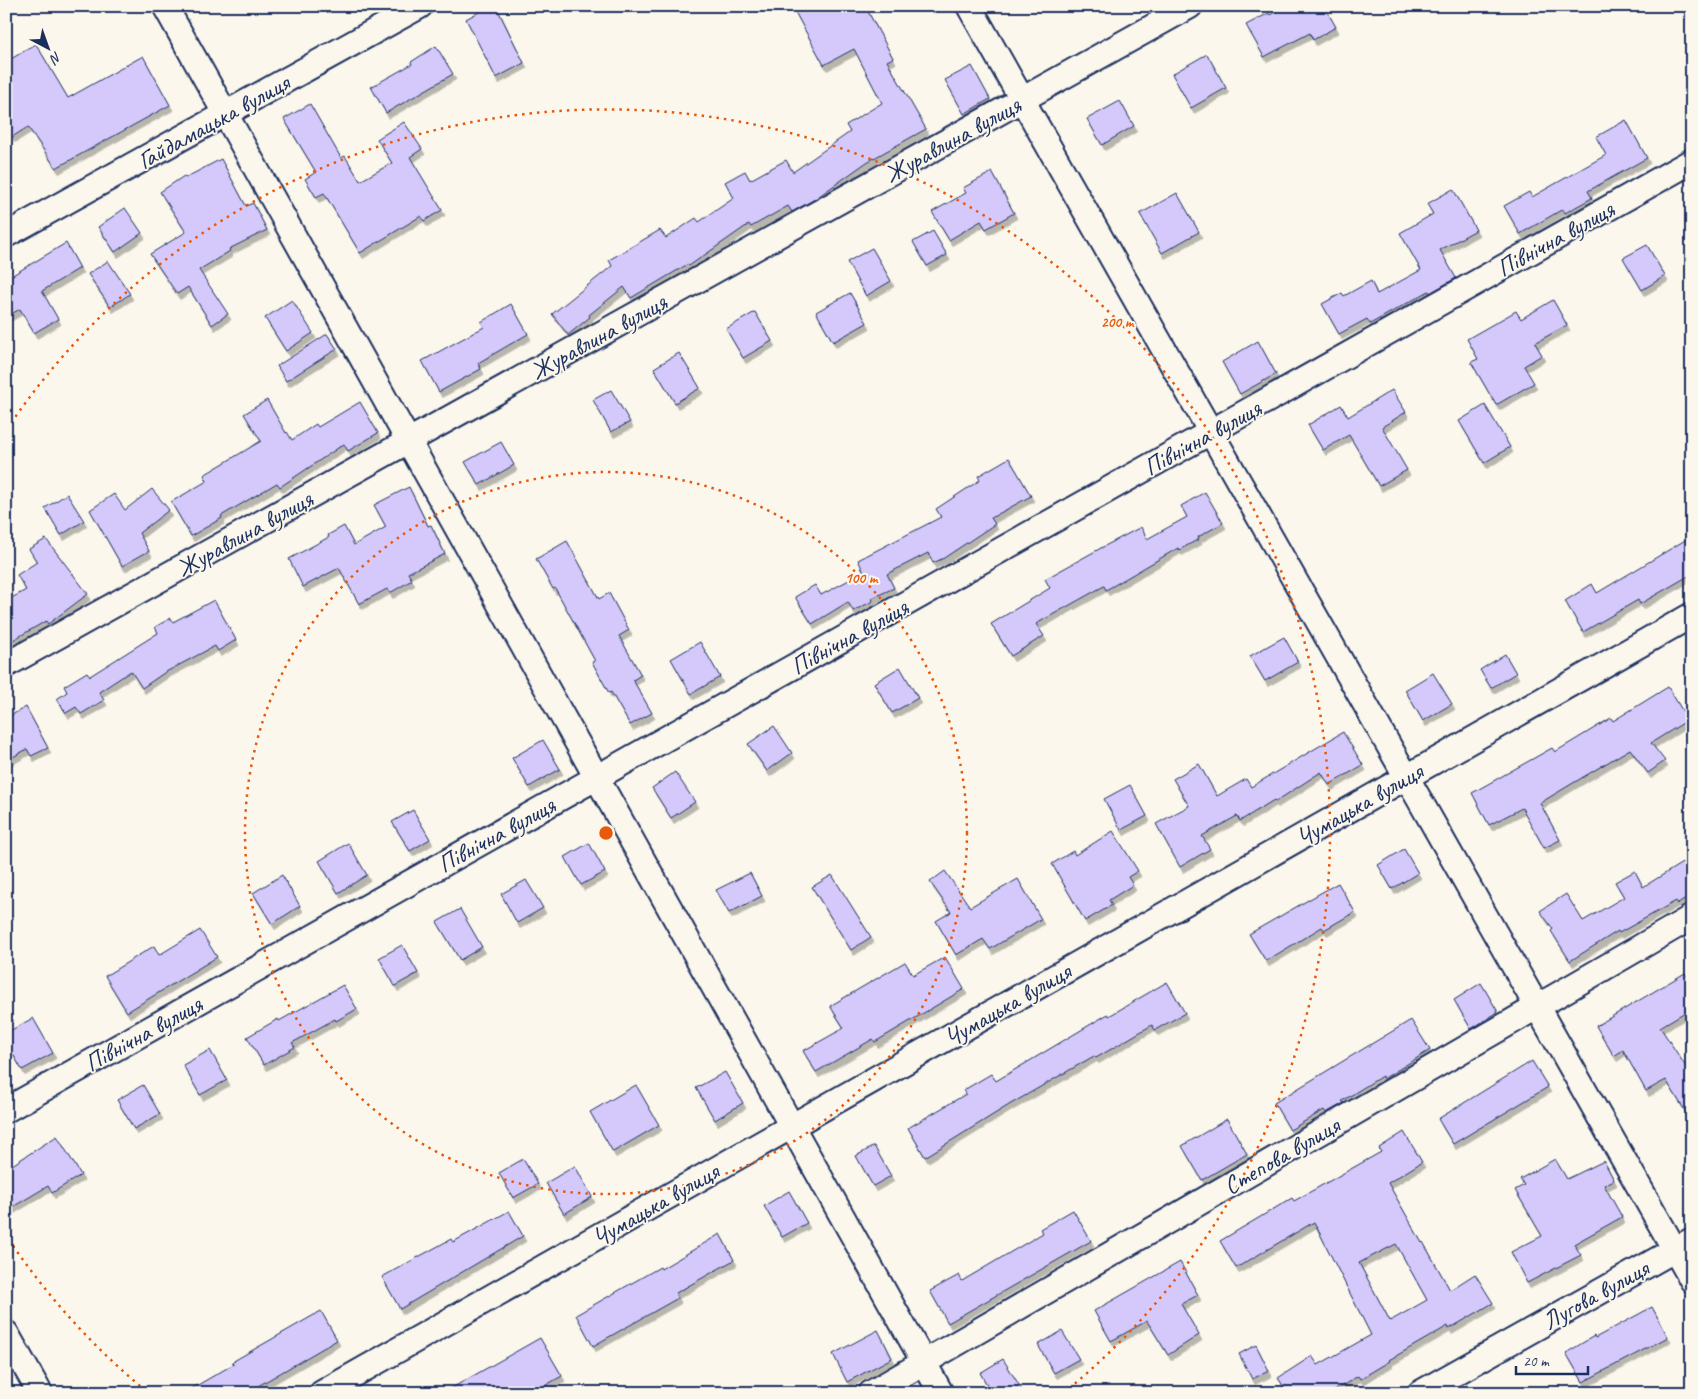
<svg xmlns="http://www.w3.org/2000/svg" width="1698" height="1399" viewBox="0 0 1698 1399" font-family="Caveat,sans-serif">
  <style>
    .building { fill: #d5c9fb; stroke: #1b2f5e; fill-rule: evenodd; filter: url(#shadow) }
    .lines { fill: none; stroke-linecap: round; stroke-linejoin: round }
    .minor-casing { stroke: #1b2f5e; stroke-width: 28 }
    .minor { stroke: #fbf7ec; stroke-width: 24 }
    .ring { fill: none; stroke: #e8590c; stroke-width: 2.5; stroke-dasharray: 2.5 5 }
    .labels { text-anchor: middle; stroke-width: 4; stroke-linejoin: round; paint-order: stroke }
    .street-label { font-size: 25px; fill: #1b2f5e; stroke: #fbf7ec }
    .centre { fill: #e8590c; stroke: #fbf7ec; stroke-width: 2.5 }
    .ring-label { font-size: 15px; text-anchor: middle; font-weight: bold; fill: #e8590c; stroke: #fbf7ec; stroke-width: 4; stroke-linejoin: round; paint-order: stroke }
  </style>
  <defs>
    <filter id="shadow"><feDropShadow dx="3" dy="5.5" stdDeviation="0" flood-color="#0004"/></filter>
  </defs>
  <rect width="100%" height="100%" fill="#fbf7ec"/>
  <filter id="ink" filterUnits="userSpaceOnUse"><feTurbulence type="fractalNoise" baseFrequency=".02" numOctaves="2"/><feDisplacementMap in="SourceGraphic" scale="10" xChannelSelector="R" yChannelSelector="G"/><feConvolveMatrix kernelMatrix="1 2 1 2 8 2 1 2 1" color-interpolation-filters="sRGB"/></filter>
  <g filter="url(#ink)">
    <!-- building -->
    <g class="building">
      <path d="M490,6H496L524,63L496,78L466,19Z"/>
      <path d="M806,6H865L893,58L887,61L926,129L867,162L815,199L792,212L788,206L751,227L749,224L689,266L688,264L631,298L624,287L589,315L590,317L568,335L552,314L612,266L609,260L660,230L666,238L696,218L699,222L734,198L725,182L745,171L750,180L786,160L793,172L850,132L846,125L882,103L854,49L824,65L795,12Z"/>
      <path d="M1285,6H1324L1336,27L1313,40L1310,33L1264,57L1246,25L1269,13L1270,15Z"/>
      <path d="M36,44L68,98L143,56L170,105L56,168L28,127L12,137L6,126V62Z"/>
      <path d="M436,46L453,74L386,113L371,87L412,64L411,62Z"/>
      <path d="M1207,54L1226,88L1191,108L1172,74Z"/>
      <path d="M972,66L990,99L964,114L945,80Z"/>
      <path d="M1120,101L1134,126L1102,145L1087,119Z"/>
      <path d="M310,104L341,158L345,156L360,181L392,163L377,139L404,122L422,149L410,157L442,210L424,221L421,216L360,253L324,193L316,197L305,179L316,172L284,119Z"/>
      <path d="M1626,120L1647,158L1588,191L1592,198L1565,213L1563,209L1520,234L1504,206L1529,192L1532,197L1606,155L1596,137Z"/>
      <path d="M221,159L246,206L253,203L267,230L229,249L230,251L199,270L228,314L212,325L188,287L177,294L150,254L186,232L160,192L184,176L185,178Z"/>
      <path d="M992,172L1014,213L986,229L981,221L949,240L932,212L966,193L963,188Z"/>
      <path d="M1453,189L1476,230L1440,250L1456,278L1430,293L1429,291L1370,324L1367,319L1339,334L1322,304L1342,293L1344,296L1371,281L1377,294L1421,270L1400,233L1433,214L1427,204Z"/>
      <path d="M1177,193L1199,232L1162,253L1140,214Z"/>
      <path d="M125,208L142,233L115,252L98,227Z"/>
      <path d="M933,231L947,255L927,266L913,242Z"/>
      <path d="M66,243L80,268L42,291L58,319L34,333L20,309L6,317V279Z"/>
      <path d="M1647,245L1665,276L1642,290L1623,258Z"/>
      <path d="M872,248L891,281L866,296L847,262Z"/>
      <path d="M108,261L130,294L110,307L88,274Z"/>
      <path d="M850,293L867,323L833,342L816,312Z"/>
      <path d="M292,300L313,333L286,351L265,318Z"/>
      <path d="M1553,300L1567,325L1535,343L1542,355L1524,366L1534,383L1496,405L1471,362L1478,359L1467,339L1516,311L1521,319Z"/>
      <path d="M511,304L528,334L478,363L481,369L439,392L422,361L484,327L481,322Z"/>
      <path d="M755,312L772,341L743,358L726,329Z"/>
      <path d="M327,334L337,349L286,381L277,366Z"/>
      <path d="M1258,341L1276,374L1240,394L1222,362Z"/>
      <path d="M679,353L700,388L675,403L654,368Z"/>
      <path d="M611,390L630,422L611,432L593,400Z"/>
      <path d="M1392,390L1406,412L1382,427L1407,470L1379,486L1349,435L1323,450L1308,425L1341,405L1348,417Z"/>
      <path d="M267,400L286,433L287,432L292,440L316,424L318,427L360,402L378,433L348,451L344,444L280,487L277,483L221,516L222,518L191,536L171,502L207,481L204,475L261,441L244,414Z"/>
      <path d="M1485,405L1510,447L1484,463L1459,421Z"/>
      <path d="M501,442L514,465L479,485L465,462Z"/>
      <path d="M1009,458L1031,496L991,518L995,524L944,558L933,563L928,553L887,574L894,588L872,598L873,601L853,611L848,602L812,624L795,597L815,585L821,595L864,572L858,560L941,517L936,509L980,480L978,476Z"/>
      <path d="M409,487L428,526L431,525L445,554L408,573L412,580L390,593L387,589L359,604L339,568L303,587L289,559L329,537L328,535L344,526L354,545L386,527L374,505Z"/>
      <path d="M152,489L169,510L139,533L149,551L122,566L90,510L114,494L125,510Z"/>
      <path d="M1205,492L1223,523L1198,537L1199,539L1179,550L1178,548L1106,590L1104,586L1036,624L1044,636L1011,656L991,624L1050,588L1045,579L1101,548L1141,527L1147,539L1187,517L1181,506Z"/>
      <path d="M67,494L84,521L61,535L45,508Z"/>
      <path d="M1692,536V574L1640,604L1638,600L1583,632L1565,601L1592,584L1597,593Z"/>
      <path d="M46,539L88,594L48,624L46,621L6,644V601L26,590L17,575L37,562L29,549Z"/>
      <path d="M567,541L599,599L609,593L629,630L619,636L641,675L633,680L652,713L630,725L611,692L609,693L592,662L595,661L555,588L553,589L536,559Z"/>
      <path d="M214,600L236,640L218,651L215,646L164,673L142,688L131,671L99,692L104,700L81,714L76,707L66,713L57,699L67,692L64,686L87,672L90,676L158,633L155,627L171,618L173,622Z"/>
      <path d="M1284,637L1298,662L1265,681L1250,656Z"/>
      <path d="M700,642L720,677L691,694L671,659Z"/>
      <path d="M1505,654L1516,673L1491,688L1480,670Z"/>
      <path d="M900,667L918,698L892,713L874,683Z"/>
      <path d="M1433,673L1452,704L1423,721L1405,690Z"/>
      <path d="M1668,687L1688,720L1651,743L1665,761L1648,773L1630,749L1540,803L1560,840L1544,848L1522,808L1489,825L1472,793L1552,748L1555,752L1611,718L1613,721Z"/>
      <path d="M26,707L48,748L31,756L27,749L6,761V718Z"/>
      <path d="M774,726L792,753L767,771L748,744Z"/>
      <path d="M1343,732L1363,765L1329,785L1321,772L1275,802L1274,800L1240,821L1237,816L1202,836L1210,849L1180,867L1156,824L1189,806L1173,779L1199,764L1217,796L1246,779L1251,787Z"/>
      <path d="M543,740L560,769L529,787L512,758Z"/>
      <path d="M675,772L695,802L671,818L652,788Z"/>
      <path d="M1130,785L1147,816L1121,830L1104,799Z"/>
      <path d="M413,810L430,839L410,851L392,822Z"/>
      <path d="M1113,831L1138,871L1128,877L1133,885L1109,900L1112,905L1085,921L1052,864L1073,851L1075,855Z"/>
      <path d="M348,843L367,875L338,893L319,861Z"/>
      <path d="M589,843L605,872L581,885L565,857Z"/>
      <path d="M1404,849L1418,873L1392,889L1378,865Z"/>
      <path d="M1692,857V895L1678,904L1676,901L1619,933L1618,931L1570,961L1551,931L1553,929L1540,911L1566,894L1583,921L1624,897L1615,882L1635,871L1643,887Z"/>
      <path d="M945,871L970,907L1018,879L1041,919L990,949L983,939L956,955L936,921L951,912L930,882Z"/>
      <path d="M750,873L762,896L729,913L716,890Z"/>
      <path d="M282,875L300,906L272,924L253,893Z"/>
      <path d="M832,875L871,937L851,950L812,887Z"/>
      <path d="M526,880L543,908L517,923L501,894Z"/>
      <path d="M1338,883L1355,912L1324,930L1322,927L1266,961L1249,934Z"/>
      <path d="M460,909L482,947L460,960L437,922Z"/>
      <path d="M200,930L217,957L127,1012L105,976L154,946L159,955Z"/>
      <path d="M402,945L418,973L395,986L379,958Z"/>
      <path d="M945,957L964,989L875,1042L873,1039L816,1072L803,1051L844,1028L830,1006L905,962L913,975Z"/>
      <path d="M1685,973L1692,984V1008L1660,1027L1692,1076V1122L1666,1080L1646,1091L1623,1050L1614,1056L1596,1026Z"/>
      <path d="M1167,982L1185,1013L1155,1030L1152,1025L1096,1058L1094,1056L1009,1105L925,1157L908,1128L966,1094L964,1090L991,1074L996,1081L1108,1014L1109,1016Z"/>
      <path d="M1481,983L1498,1012L1471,1029L1454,1000Z"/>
      <path d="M343,985L357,1009L336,1021L335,1019L292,1043L295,1047L264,1065L247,1037L278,1019L279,1021Z"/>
      <path d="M33,1018L53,1053L22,1070L6,1042V1033Z"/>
      <path d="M1411,1020L1430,1050L1383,1079L1382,1076L1342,1101L1344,1103L1326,1113L1324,1110L1290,1130L1274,1103Z"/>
      <path d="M210,1050L227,1080L200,1095L183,1065Z"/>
      <path d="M1532,1061L1548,1087L1453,1144L1438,1119Z"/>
      <path d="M725,1072L743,1103L715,1120L696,1088Z"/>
      <path d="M143,1085L160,1114L134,1129L117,1100Z"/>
      <path d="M636,1085L659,1125L613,1152L590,1112Z"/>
      <path d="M1227,1119L1247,1154L1202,1180L1182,1146Z"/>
      <path d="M1404,1132L1422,1162L1388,1183L1422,1243L1423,1242L1450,1290L1475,1274L1493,1303L1449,1329L1448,1326L1389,1360L1390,1361L1360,1379L1358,1376L1331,1393H1288L1278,1378L1312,1356L1318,1365L1371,1335L1314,1222L1236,1268L1220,1241L1292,1198L1294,1201L1381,1152L1379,1148ZM1396,1244L1427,1300L1390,1321L1359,1263Z"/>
      <path d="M57,1136L81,1175L52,1193L48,1186L6,1211V1169Z"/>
      <path d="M874,1146L891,1176L873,1186L856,1156Z"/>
      <path d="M523,1159L538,1184L513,1198L499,1173Z"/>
      <path d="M1555,1159L1567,1179L1604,1161L1614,1180L1604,1185L1622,1217L1574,1244L1581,1255L1527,1283L1511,1252L1542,1236L1515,1190L1524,1185L1520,1179Z"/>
      <path d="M575,1166L592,1197L564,1214L546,1183Z"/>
      <path d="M789,1191L807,1223L782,1237L764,1206Z"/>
      <path d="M1073,1210L1091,1241L948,1323L930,1291L959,1275L962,1281L1043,1233L1040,1229Z"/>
      <path d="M509,1211L523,1236L400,1309L382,1277L451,1239L453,1242Z"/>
      <path d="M720,1234L734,1260L676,1293L678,1298L593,1346L576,1315L660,1267L661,1269Z"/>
      <path d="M1180,1262L1198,1295L1181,1304L1199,1335L1168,1355L1147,1321L1111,1341L1094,1311Z"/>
      <path d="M1652,1307L1668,1337L1583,1382L1566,1353L1594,1336L1595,1338Z"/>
      <path d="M321,1311L337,1340L246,1393H184L234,1364L232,1362Z"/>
      <path d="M878,1330L892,1358L847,1382L833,1354Z"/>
      <path d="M1062,1331L1079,1359L1054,1373L1038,1345Z"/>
      <path d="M540,1338L562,1376L532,1393H443Z"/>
      <path d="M1256,1345L1269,1371L1252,1379L1239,1354Z"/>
      <path d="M1003,1359L1024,1393H992L980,1373Z"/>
    </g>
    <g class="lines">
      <defs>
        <g id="minor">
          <path d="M165,6L941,1393"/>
          <path d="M969,6L1692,1280"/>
          <path d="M6,235L420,6"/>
          <path d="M6,665L1190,6"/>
          <path d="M6,1110L1692,161"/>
          <path d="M6,1333L40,1393"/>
          <path d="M322,1393L1692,615"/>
          <path d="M871,1393L1692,917"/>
          <path d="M1420,1393L1692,1240"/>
        </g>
      </defs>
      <!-- minor casing -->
      <use href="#minor" class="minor-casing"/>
      <!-- minor -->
      <use href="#minor" class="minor"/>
    </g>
  </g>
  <!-- distance rings -->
  <g class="ring">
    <circle cx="606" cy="833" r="361"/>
    <path d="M146 1391A723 723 0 0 1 7 1237M7 429A723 723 0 1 1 1066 1391"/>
  </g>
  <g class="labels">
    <!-- street labels -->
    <g class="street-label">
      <text transform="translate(213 121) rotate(-29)" y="9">Гайдамацька вулиця</text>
      <text transform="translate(952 139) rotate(-29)" y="9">Журавлина вулиця</text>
      <text transform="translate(1555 238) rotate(-29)" y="9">Північна вулиця</text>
      <text transform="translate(598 336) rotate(-29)" y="9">Журавлина вулиця</text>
      <text transform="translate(1202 437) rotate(-29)" y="9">Північна вулиця</text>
      <text transform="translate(244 533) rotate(-29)" y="9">Журавлина вулиця</text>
      <text transform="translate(849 636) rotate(-29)" y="9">Північна вулиця</text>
      <text transform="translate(1359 804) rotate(-30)" y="9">Чумацька вулиця</text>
      <text transform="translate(496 834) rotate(-29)" y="9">Північна вулиця</text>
      <text transform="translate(1007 1004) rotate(-30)" y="9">Чумацька вулиця</text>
      <text transform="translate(143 1033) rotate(-29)" y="9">Північна вулиця</text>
      <text transform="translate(1281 1155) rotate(-30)" y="9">Степова вулиця</text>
      <text transform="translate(655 1204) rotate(-30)" y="9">Чумацька вулиця</text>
      <text transform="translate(1595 1294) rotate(-29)" y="9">Лугова вулиця</text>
    </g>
  </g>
  <circle cx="606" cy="833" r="8" class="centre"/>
  <g class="ring-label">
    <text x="1117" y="327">200 m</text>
    <text x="861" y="583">100 m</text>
  </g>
  <!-- margin -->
  <rect width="1698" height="1399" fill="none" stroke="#fbf7ec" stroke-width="25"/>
  <rect x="12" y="12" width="1673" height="1374" fill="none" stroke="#1b2f5e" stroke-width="2" filter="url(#ink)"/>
  <!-- north arrow -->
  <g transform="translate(48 48) rotate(139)" stroke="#fbf7ec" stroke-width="4" paint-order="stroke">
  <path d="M0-4L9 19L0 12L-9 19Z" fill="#1b2f5e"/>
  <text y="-8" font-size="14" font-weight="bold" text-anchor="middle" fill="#1b2f5e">N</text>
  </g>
  <!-- scale -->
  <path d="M1516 1366v8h72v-8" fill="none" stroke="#1b2f5e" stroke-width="2.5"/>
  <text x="1523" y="1366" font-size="15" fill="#1b2f5e" stroke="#fbf7ec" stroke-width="4" paint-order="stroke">20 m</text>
</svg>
